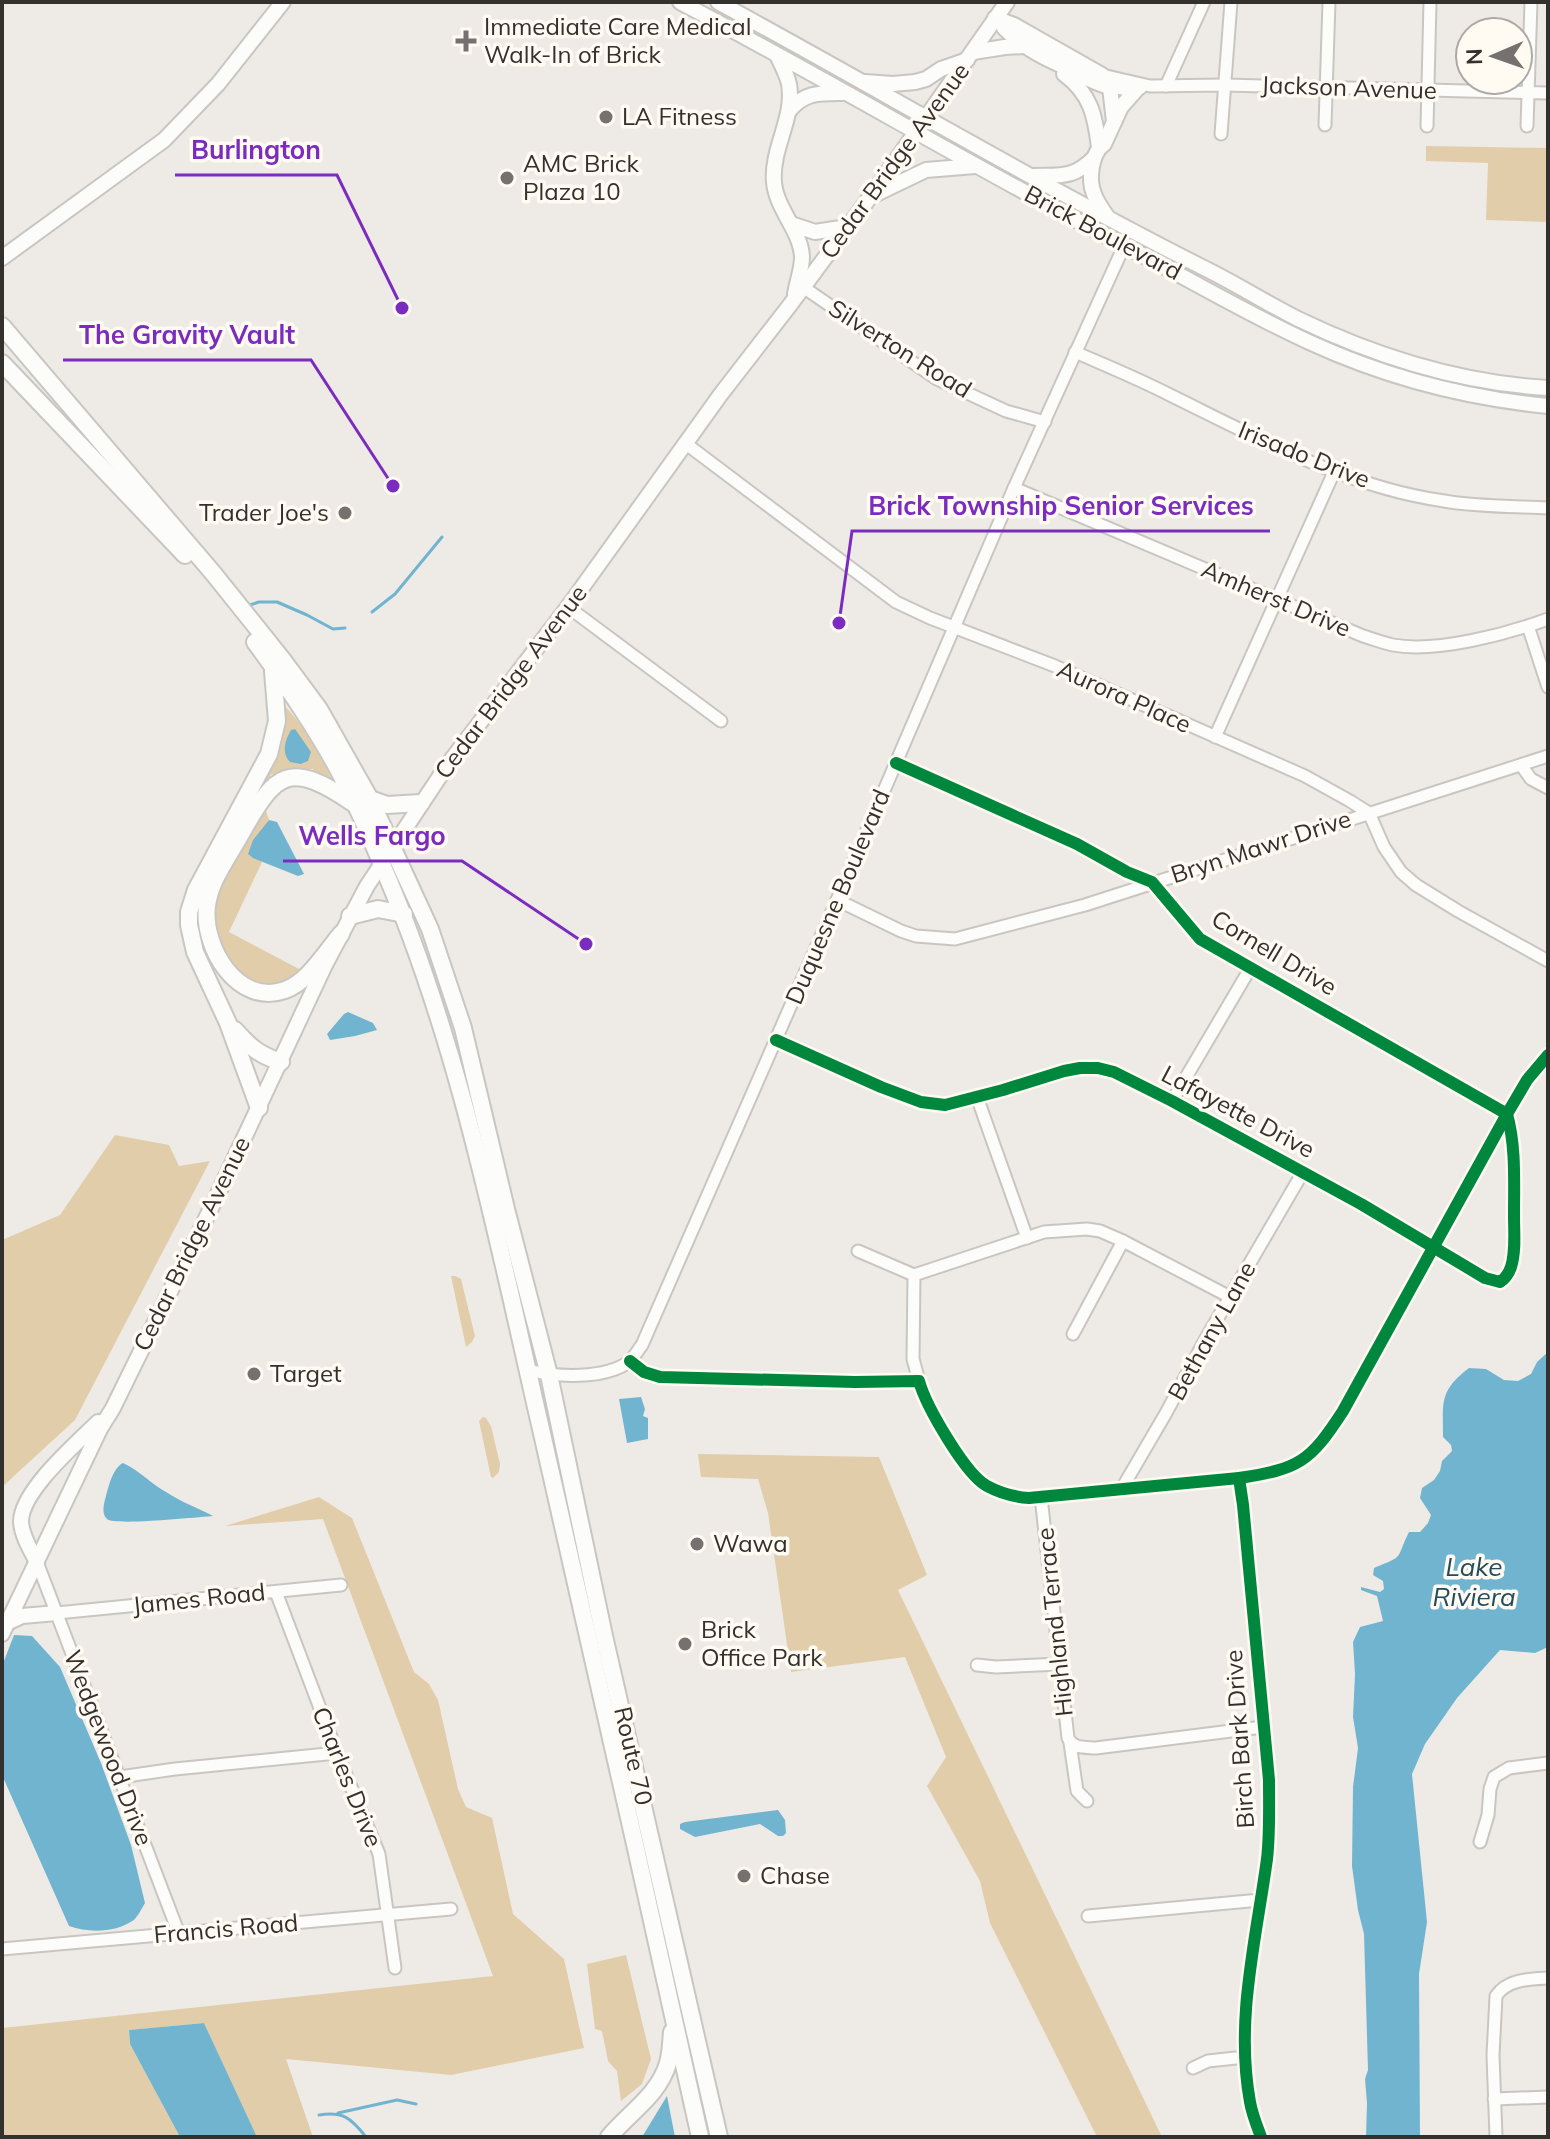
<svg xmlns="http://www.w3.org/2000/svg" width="1550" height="2139" viewBox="0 0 1550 2139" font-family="Mulish,sans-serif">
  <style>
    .green { fill: #e2cdaa }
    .water { fill: #71b4d0 }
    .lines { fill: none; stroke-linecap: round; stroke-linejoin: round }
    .stream { stroke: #71b4d0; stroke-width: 3 }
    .minor-casing { stroke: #c9c6c2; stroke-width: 15 }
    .major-casing { stroke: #c9c6c2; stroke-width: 18 }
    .highway-casing { stroke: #c9c6c2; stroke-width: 20 }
    .minor { stroke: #fcfcfb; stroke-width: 11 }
    .major { stroke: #fcfcfb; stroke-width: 14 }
    .highway { stroke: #fcfcfb; stroke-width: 16 }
    .cycleway-casing { stroke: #fffaf2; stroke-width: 17 }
    .cycleway { stroke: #00873e; stroke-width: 12 }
    .poi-dot { fill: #74716e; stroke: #fffaf2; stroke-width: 3 }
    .labels { text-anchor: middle; stroke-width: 7; stroke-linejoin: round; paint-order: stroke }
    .poi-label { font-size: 24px; fill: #33302d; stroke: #fffaf2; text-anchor: start }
    .street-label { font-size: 24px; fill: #33302d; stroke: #fffaf2 }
    .water-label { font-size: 26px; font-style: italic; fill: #224b5d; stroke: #fffaf2 }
    .leader { fill: none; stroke: #7b2cbf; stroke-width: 3 }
    .callout-dot { fill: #7b2cbf; stroke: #fffaf2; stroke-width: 3 }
    .callout-label { font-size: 26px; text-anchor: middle; font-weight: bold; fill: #7b2cbf; stroke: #fffaf2; stroke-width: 7; stroke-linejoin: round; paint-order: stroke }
  </style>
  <rect width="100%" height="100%" fill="#eeebe6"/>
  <!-- green -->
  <g class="green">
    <path d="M1426,146L1548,148V222L1486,220L1488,163L1426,161Z"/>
    <path d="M283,705C299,717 323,761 332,780L314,774L313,769H292L270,775L272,781L222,858Z"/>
    <path d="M264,805L269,820L266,824L262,862L229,932L301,970L296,976L276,987L250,983L227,961L212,923L218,887Z"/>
    <path d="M115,1135L169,1145L179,1166L210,1161L75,1420L2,1487V1240L60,1215Z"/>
    <path d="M451,1276H455L461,1279L475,1336L472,1342L466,1347Z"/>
    <path d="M483,1417L486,1418L491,1426L500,1464L499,1472L493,1478L491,1477L479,1421Z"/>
    <path d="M698,1454L879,1457L927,1575L898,1590L1162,2137H1097L990,1923L980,1881L927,1786L946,1757L905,1657L791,1672L768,1513L758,1479L701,1477Z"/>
    <path d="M319,1497L352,1518L414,1672L429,1684L438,1700L458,1789L466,1807L492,1818L513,1914L564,1959L584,2048L451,2075L286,2059L313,2137H256L204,2023L129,2030L130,2044L180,2137H2V2028L493,1976L323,1519L225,1526Z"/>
    <path d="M626,1955L651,2059L642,2084L621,2101L617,2071L608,2061L602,2031L595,2029L587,1964Z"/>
  </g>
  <!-- water -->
  <g class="water">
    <path d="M295,729L311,752L308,761L301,764L290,762C281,753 285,740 291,730Z"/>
    <path d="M269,820L277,822L304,874L298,876L253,858L248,854L253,840Z"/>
    <path d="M348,1012L373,1023L377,1030L355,1036L330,1040L327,1034L344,1014Z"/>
    <path d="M1548,1352V1647L1535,1653L1500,1650L1457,1698L1425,1744L1412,1774L1427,1922L1419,1974L1420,2137H1366L1367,2103L1365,2079L1368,2070L1364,1934L1358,1910L1352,1866L1353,1787L1358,1748L1353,1717L1355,1674L1353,1642L1360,1627L1383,1621L1377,1596L1361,1590V1587L1380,1592L1384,1589L1383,1581L1373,1575L1374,1568C1406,1555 1395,1560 1409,1532H1420L1428,1523L1431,1515L1420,1498L1422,1488L1434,1480L1440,1471L1442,1461L1452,1451L1451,1445L1443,1437C1443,1402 1439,1391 1469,1368L1486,1369L1504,1380L1518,1381L1531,1374L1537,1362Z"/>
    <path d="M641,1397L645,1409L643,1416L648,1418V1439L627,1443L619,1399Z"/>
    <path d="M123,1463C139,1470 150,1483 166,1492C181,1502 198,1508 213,1516C198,1517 114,1526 107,1519C101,1514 104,1503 106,1496C109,1485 113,1468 123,1463Z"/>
    <path d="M14,1635L32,1636L60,1667L101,1763L131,1845L145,1903C142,1908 138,1916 134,1920C115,1933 89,1933 69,1926L2,1775V1666Z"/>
    <path d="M778,1810L785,1820L786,1833L783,1836H778L760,1824L695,1837L680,1829V1824L685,1822Z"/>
    <path d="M204,2023L256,2135V2137H180L130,2044L129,2030Z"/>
    <path d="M667,2096L675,2137H642Z"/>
  </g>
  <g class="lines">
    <!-- stream -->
    <g class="stream">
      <path d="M250,605L259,602H277L307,615L333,629L345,628"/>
      <path d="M372,612L395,594L442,537"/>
      <path d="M338,2113L397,2100L416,2104"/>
      <path d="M319,2115C343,2111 351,2118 366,2137"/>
    </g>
    <defs>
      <g id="minor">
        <path d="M1102,75L1150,86L1225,85L1548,93"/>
        <path d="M1166,86L1204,2"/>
        <path d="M1110,87L1129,90L1141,88"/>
        <path d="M1325,125L1329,2"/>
        <path d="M1427,126L1430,2"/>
        <path d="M1527,126L1531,2"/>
        <path d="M1221,134L1231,2"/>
        <path d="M803,287L937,379L1006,411L1045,422"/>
        <path d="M1075,352C1107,366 1139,379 1170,395C1258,438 1346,487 1444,501C1478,507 1514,506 1548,508"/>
        <path d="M685,443L896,602L930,618L1055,666L1305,776L1350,801L1369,813L1384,847L1401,872L1416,885L1458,911L1548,961"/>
        <path d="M1014,488L1363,636C1373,639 1383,643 1393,645C1436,653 1507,634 1548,619"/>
        <path d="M568,607L721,721"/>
        <path d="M1528,626L1548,687"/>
        <path d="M1215,737L1334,472"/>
        <path d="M1521,765L1531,779L1548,788"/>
        <path d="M837,900L901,931L916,936L955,939L1085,905L1548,756"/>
        <path d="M776,1040L881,1087L921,1102L945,1105L1003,1090L1064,1071L1080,1068H1098L1114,1072L1172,1101L1361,1204L1485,1278L1500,1282C1506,1278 1509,1273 1511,1267C1516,1251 1514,1232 1514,1216C1514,1182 1516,1146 1507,1114L1200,939L1152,882L1127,872L1077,844L896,763"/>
        <path d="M977,1097L1027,1238"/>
        <path d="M1172,1101L1251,967"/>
        <path d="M858,1251L914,1275"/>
        <path d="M914,1275L1044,1232L1087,1229L1100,1231L1123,1241L1230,1297"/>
        <path d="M914,1275L913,1359L919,1381"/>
        <path d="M1073,1334L1123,1241"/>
        <path d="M630,1361L644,1372L660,1377L855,1382L919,1381C926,1406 965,1474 987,1486C1000,1493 1015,1497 1029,1498L1239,1478C1299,1469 1310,1462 1343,1411L1507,1114L1527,1080L1548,1055"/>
        <path d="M528,1370C556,1377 605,1380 630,1361C634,1357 638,1350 642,1345L837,900L1014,488L1124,246"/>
        <path d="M1239,1478L1243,1505L1269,1780C1269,1806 1270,1833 1267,1859C1256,1940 1235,2020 1250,2102C1252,2114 1257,2126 1261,2137"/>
        <path d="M1121,1490L1166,1413L1205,1340L1303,1172"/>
        <path d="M1041,1497L1068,1738C1073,1749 1085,1747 1096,1748L1263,1727"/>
        <path d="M37,1562L179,1934"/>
        <path d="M276,1592L337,1753L379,1854L395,1968"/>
        <path d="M57,1613L341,1585"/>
        <path d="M977,1665L996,1667L1060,1664"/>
        <path d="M1070,1743L1077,1791L1087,1801"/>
        <path d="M120,1777L175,1769L337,1753"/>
        <path d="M1480,1842L1488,1815L1490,1789L1494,1777L1509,1768L1548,1763"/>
        <path d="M1088,1916L1260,1900"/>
        <path d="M2,1949L451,1909"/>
        <path d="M1193,2068L1208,2061L1245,2057"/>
        <path d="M1494,2099L1548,2097"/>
        <path d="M1496,2137L1493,2055L1496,1996C1507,1979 1530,1979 1548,1978"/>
      </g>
      <g id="major">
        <path d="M680,2C835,84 986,174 1142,255C1198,284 1252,316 1309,342C1385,377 1465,398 1548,406"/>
        <path d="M718,2C880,90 1038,184 1202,267C1235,283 1266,303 1298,319C1377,357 1460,383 1548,388"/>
        <path d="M995,18L1014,25L1102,75L1110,87L1114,122"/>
        <path d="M1004,28C1022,46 1040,56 1063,66C1080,73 1092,83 1110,87"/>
        <path d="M973,52L1005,47L1025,46"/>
        <path d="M777,55C781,64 787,74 789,84C795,118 771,148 774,182C776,209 801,231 802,257C802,269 797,282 795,294"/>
        <path d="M1064,74C1091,94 1095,116 1099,147"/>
        <path d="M865,82L893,84L915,82L926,79L941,69L967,60"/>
        <path d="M789,111C804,92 820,93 842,93"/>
        <path d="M1033,176C1062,175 1072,179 1094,158"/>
        <path d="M874,195L926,170L975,166"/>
        <path d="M1108,218C1103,210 1097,203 1094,194C1088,180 1091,153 1104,144L1121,107L1137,89"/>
        <path d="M791,224L815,232L847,227"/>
        <path d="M2,258L164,140L218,84L283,2"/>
        <path d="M37,1562C31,1551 21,1534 21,1521C22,1490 76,1444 98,1422"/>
        <path d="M7,1623L22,1616L57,1613"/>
        <path d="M2,1634L100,1429L113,1408L216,1198L325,965L367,886L446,767L568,607L721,394L790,305L876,189L1007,2"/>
      </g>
      <g id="highway">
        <path d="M2,326L213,573L282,659L319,709L370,799L430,929L463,1028L506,1209L549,1375L604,1636L719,2137"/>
        <path d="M2,363L185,555"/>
        <path d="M255,642C283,680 310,719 333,760C351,792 366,826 380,860C459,1040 497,1238 541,1429C595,1664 648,1901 700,2137"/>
        <path d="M370,799L387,805L421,803"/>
        <path d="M350,916L378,909L404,914"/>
        <path d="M341,934C325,953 308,982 285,990C237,1007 202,946 207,906C210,880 229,856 241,834C276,771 289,760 353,803"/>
        <path d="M235,1030C250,1047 259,1055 281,1062"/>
        <path d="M259,1108L228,1023L195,952L189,925V912L196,890L269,754L277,721L273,671"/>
        <path d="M609,2137C629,2113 659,2095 668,2063C671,2053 671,2042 672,2032"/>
      </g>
    </defs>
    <!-- minor casing -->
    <use href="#minor" class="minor-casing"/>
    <!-- major casing -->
    <use href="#major" class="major-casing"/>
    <!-- highway casing -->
    <use href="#highway" class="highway-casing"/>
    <!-- minor -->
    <use href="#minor" class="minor"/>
    <!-- major -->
    <use href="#major" class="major"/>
    <!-- highway -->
    <use href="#highway" class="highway"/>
    <defs>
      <g id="cycleway">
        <path d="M776,1040L881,1087L921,1102L945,1105L1003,1090L1064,1071L1080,1068H1098L1114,1072L1172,1101L1361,1204L1485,1278L1500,1282C1506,1278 1509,1273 1511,1267C1516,1251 1514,1232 1514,1216C1514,1182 1516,1146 1507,1114L1200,939L1152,882L1127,872L1077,844L896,763"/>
        <path d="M630,1361L644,1372L660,1377L855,1382L919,1381C926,1406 965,1474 987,1486C1000,1493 1015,1497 1029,1498L1239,1478C1299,1469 1310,1462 1343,1411L1507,1114L1527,1080L1548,1055"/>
        <path d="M1239,1478L1243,1505L1269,1780C1269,1806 1270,1833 1267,1859C1256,1940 1235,2020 1250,2102C1252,2114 1257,2126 1261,2137"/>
      </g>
    </defs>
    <!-- cycleway casing -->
    <use href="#cycleway" class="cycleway-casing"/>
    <!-- cycleway -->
    <use href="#cycleway" class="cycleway"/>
  </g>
  <!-- markers -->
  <g class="poi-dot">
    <path d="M462 29h8v8h8v8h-8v8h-8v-8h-8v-8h8z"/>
    <circle cx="606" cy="117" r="8"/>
    <circle cx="507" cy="178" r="8"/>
    <circle cx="345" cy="513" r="8"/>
    <circle cx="254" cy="1374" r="8"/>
    <circle cx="697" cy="1544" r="8"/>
    <circle cx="685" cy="1644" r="8"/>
    <circle cx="744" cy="1876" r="8"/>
  </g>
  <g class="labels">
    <!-- poi labels -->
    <g class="poi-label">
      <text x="484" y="35">Immediate Care Medical<tspan x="484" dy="28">Walk-In of Brick</tspan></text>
      <text x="622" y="125">LA Fitness</text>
      <text x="523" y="172">AMC Brick<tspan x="523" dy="28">Plaza 10</tspan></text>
      <text x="329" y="521" text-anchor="end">Trader Joe's</text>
      <text x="270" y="1382">Target</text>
      <text x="713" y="1552">Wawa</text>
      <text x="701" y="1638">Brick<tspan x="701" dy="28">Office Park</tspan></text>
      <text x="760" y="1884">Chase</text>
    </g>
    <!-- street labels -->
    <g class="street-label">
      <text transform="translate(1349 88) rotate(2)" y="8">Jackson Avenue</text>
      <text transform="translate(895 161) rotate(-54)" y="8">Cedar Bridge Avenue</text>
      <text transform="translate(1103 233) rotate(28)" y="8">Brick Boulevard</text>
      <text transform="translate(900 349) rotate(32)" y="8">Silverton Road</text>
      <text transform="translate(1304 455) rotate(22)" y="8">Irisado Drive</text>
      <text transform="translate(1276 599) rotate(23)" y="8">Amherst Drive</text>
      <text transform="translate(511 682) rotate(-53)" y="8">Cedar Bridge Avenue</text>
      <text transform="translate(1124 697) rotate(24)" y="8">Aurora Place</text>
      <text transform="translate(1261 847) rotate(-18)" y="8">Bryn Mawr Drive</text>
      <text transform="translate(838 897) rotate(-67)" y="8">Duquesne Boulevard</text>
      <text transform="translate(1274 953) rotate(31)" y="8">Cornell Drive</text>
      <text transform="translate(1238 1112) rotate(28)" y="8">Lafayette Drive</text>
      <text transform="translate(192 1244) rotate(-64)" y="8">Cedar Bridge Avenue</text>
      <text transform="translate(1212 1331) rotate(-61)" y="8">Bethany Lane</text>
      <text transform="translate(199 1599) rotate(-6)" y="8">James Road</text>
      <text transform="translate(1055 1622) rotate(-96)" y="8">Highland Terrace</text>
      <text transform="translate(1240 1739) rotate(-94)" y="8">Birch Bark Drive</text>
      <text transform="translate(108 1748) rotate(69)" y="8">Wedgewood Drive</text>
      <text transform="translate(633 1756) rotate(77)" y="8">Route 70</text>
      <text transform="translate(347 1777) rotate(68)" y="8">Charles Drive</text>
      <text transform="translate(226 1929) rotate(-5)" y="8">Francis Road</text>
    </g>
    <!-- water labels -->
    <g class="water-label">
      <text x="1474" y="1576">Lake<tspan x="1474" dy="30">Riviera</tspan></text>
    </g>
  </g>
  <!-- callouts -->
  <path class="leader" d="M402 308L337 175H175M393 486L311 360H63M839 623L852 531H1270M586 944L462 861H283"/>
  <g class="callout-dot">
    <circle cx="402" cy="308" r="8"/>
    <circle cx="393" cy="486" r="8"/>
    <circle cx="839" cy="623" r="8"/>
    <circle cx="586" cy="944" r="8"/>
  </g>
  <g class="callout-label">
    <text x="256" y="159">Burlington</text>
    <text x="187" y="344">The Gravity Vault</text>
    <text x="1061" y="515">Brick Township Senior Services</text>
    <text x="372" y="845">Wells Fargo</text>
  </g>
  <!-- border -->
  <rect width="1550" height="2139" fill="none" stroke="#33302d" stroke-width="8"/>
  <!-- north arrow -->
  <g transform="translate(1494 56) rotate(268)"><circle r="38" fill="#fffaf2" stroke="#ada9a3" stroke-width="2"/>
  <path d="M0-6L14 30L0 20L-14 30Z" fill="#74716e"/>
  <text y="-12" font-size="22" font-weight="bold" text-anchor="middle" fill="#33302d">N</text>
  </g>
</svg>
